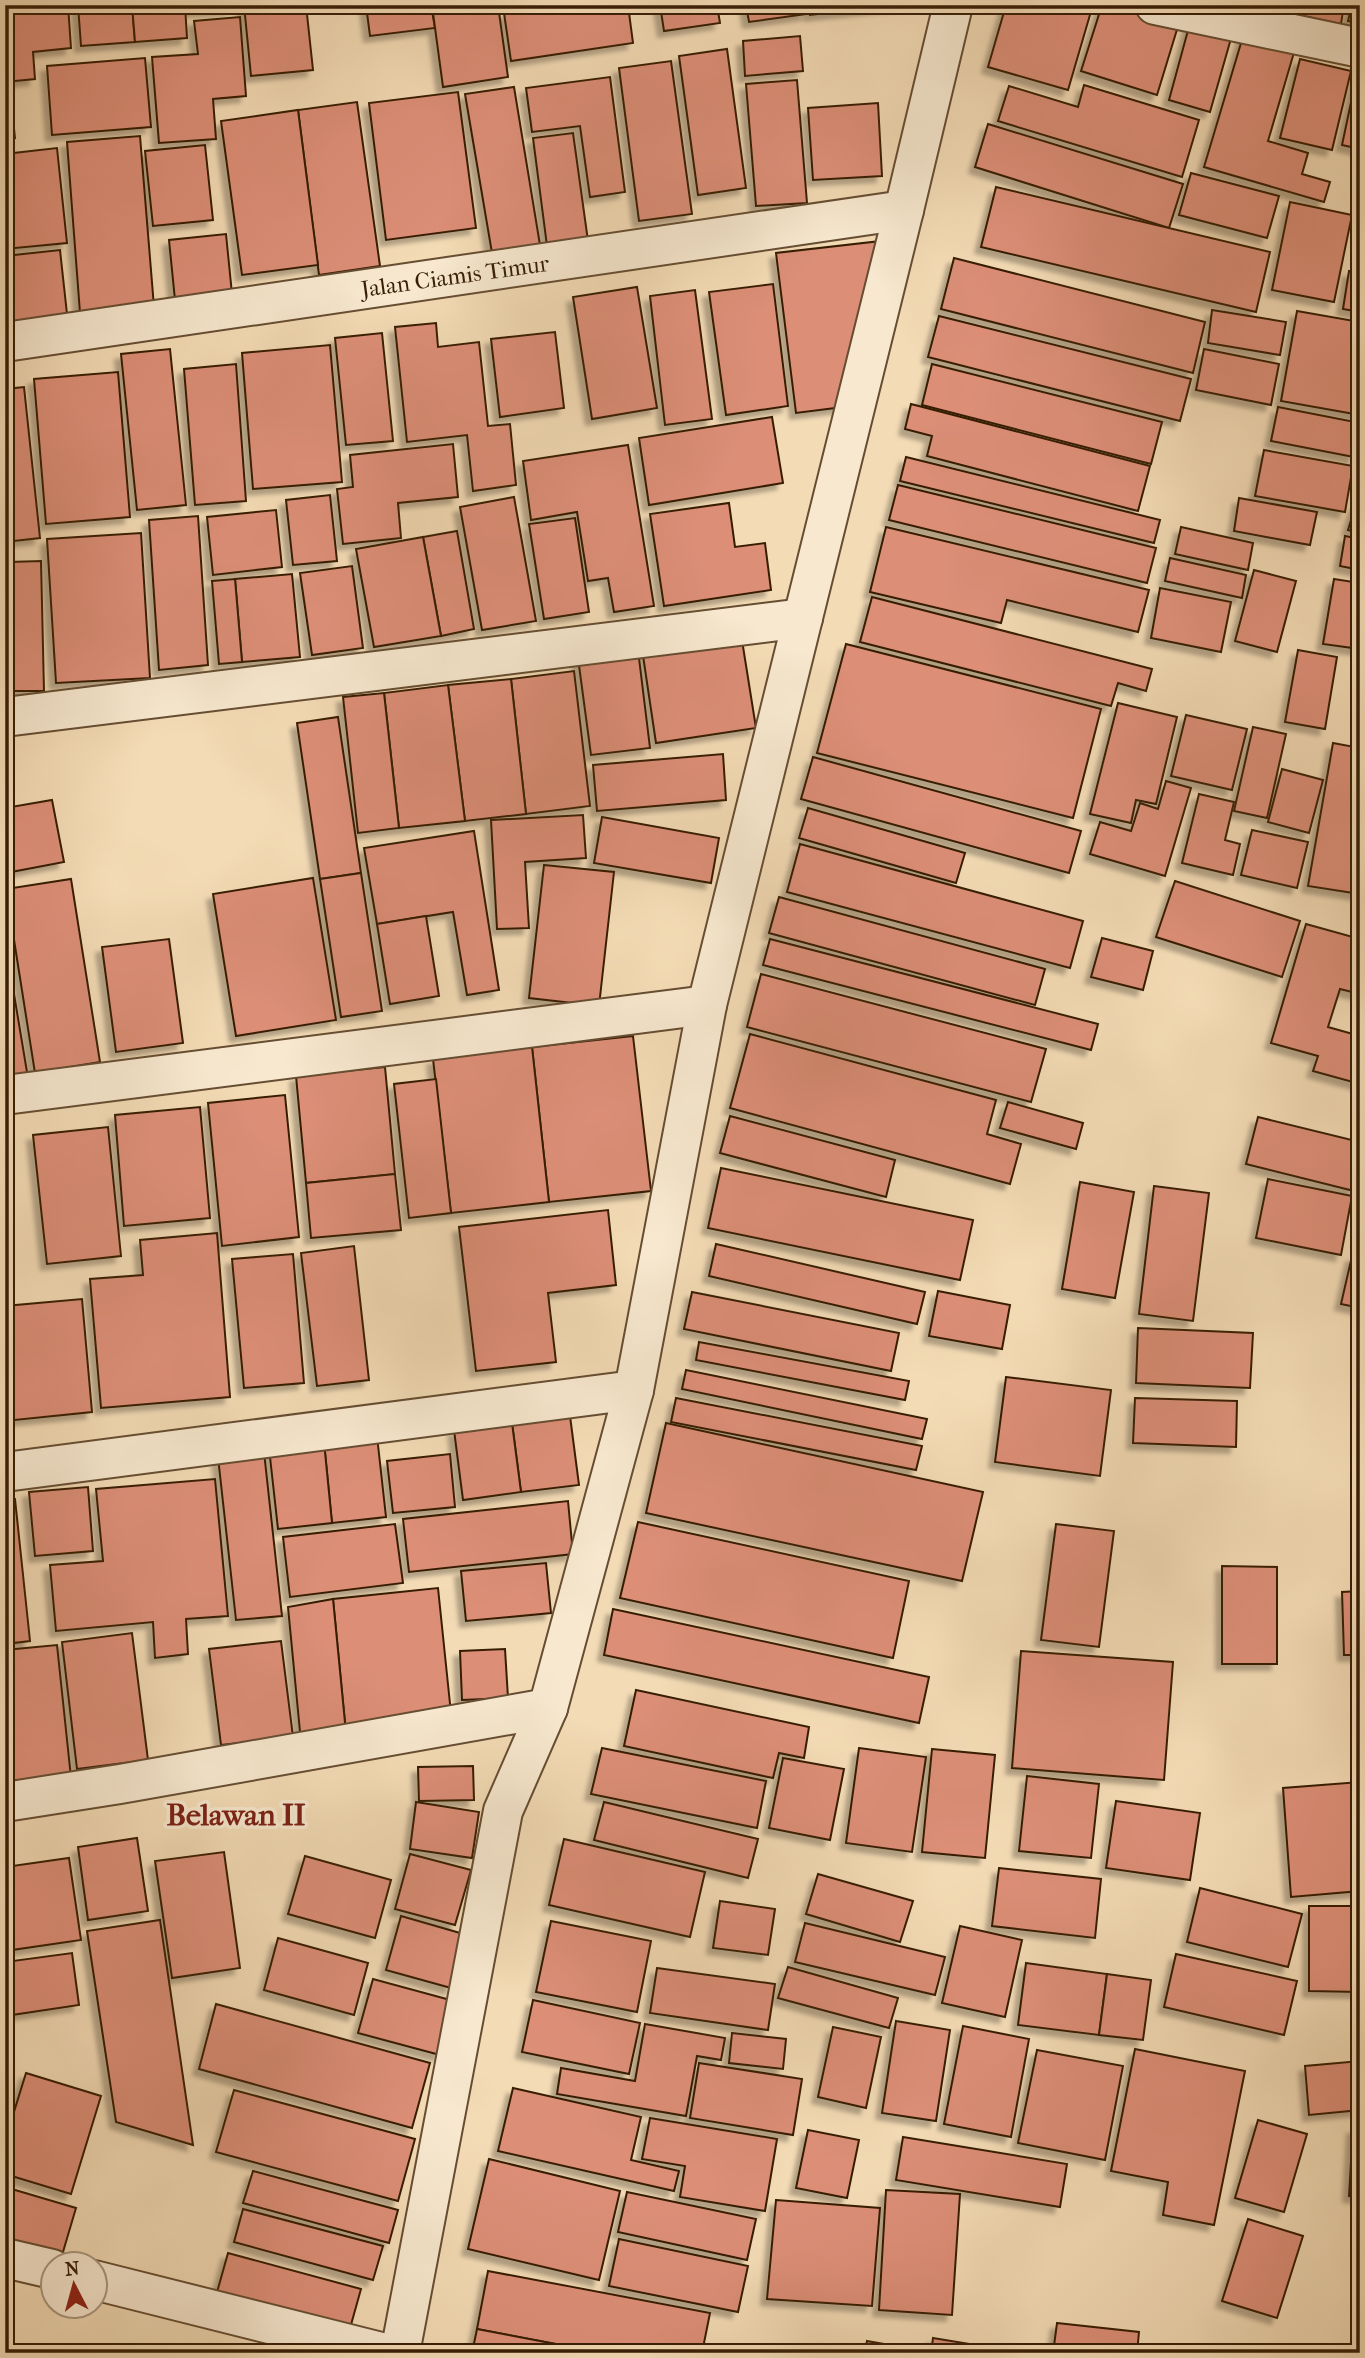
<svg xmlns="http://www.w3.org/2000/svg" width="1365" height="2358" viewBox="0 0 1365 2358" font-family="'IM FELL French Canon',serif">
  <style>
    .building { fill: #dc8e77; stroke: #371e06; stroke-width: 2; filter: url(#shadow) }
    .lines { fill: none; stroke-linecap: round; stroke-linejoin: round }
    .minor-casing { stroke: #664d32; stroke-width: 42 }
    .minor { stroke: #f7e8cf; stroke-width: 38 }
    .labels { text-anchor: middle; stroke-width: 7; stroke-linejoin: round; paint-order: stroke }
    .street-label { font-size: 23px; fill: #371e06; stroke: #f7e8cf }
    .district-label { font-size: 30px; font-weight: bold; fill: #7a1f14; stroke: #f7e8cf }
  </style>
  <defs>
    <filter id="shadow"><feDropShadow dx="-6" dy="6" stdDeviation="2" flood-color="#0004"/></filter>
  </defs>
  <rect width="100%" height="100%" fill="#f3dbb5"/>
  <filter id="stains"><feTurbulence type="fractalNoise" baseFrequency=".00286" numOctaves="4"/><feColorMatrix values="0 0 0 0 .2 0 0 0 0 .09 0 0 0 0 .02 0 0 0 .5 -.17"/></filter>
  <radialGradient id="worn" r=".72"><stop offset=".6" stop-color="#630" stop-opacity="0"/><stop offset="1" stop-color="#630" stop-opacity=".3"/></radialGradient>
  <!-- building -->
  <g class="building">
    <path d="M5,5H68L71,48L33,52L35,79L5,82Z"/>
    <path d="M78,5H132L135,42L81,46Z"/>
    <path d="M132,5H185L187,38L135,42Z"/>
    <path d="M185,5H231V8L186,11Z"/>
    <path d="M244,5H306L313,70L251,76Z"/>
    <path d="M366,5H431L435,28L370,36Z"/>
    <path d="M487,5H498L508,77L443,87L433,13Z"/>
    <path d="M555,5H628L633,43L511,61L504,13Z"/>
    <path d="M660,5H717L720,23L664,31Z"/>
    <path d="M746,5H805L807,14L749,22Z"/>
    <path d="M809,5H902L810,15Z"/>
    <path d="M1006,5H1083L1092,8L1068,90L988,67Z"/>
    <path d="M1102,5H1122L1179,23L1157,95L1081,71Z"/>
    <path d="M1260,5H1344L1341,24L1260,7Z"/>
    <path d="M1352,5H1360V24L1348,21Z"/>
    <path d="M240,17L246,96L213,99L216,139L159,143L152,57L198,54L194,21Z"/>
    <path d="M1190,23L1232,35L1210,112L1169,100Z"/>
    <path d="M1244,33L1295,49L1268,141L1308,153L1302,174L1330,182L1324,202L1204,167Z"/>
    <path d="M800,36L803,71L745,76L743,41Z"/>
    <path d="M727,49L746,188L698,195L679,56Z"/>
    <path d="M145,58L151,127L52,135L47,66Z"/>
    <path d="M1300,59L1351,71L1332,150L1280,138Z"/>
    <path d="M1360,60V149L1342,145Z"/>
    <path d="M671,61L692,214L639,221L619,68Z"/>
    <path d="M610,77L625,192L590,197L580,126L532,132L526,88Z"/>
    <path d="M797,80L807,203L756,206L746,84Z"/>
    <path d="M1084,85L1199,120L1182,177L998,121L1009,86L1078,107Z"/>
    <path d="M514,87L540,245L492,253L465,94Z"/>
    <path d="M5,91H10L15,138L5,139Z"/>
    <path d="M458,92L476,228L386,240L369,103Z"/>
    <path d="M357,102L380,266L319,275L298,110Z"/>
    <path d="M878,103L882,176L813,180L808,108Z"/>
    <path d="M298,110L318,265L242,275L221,121Z"/>
    <path d="M988,124L1183,184L1169,228L975,167Z"/>
    <path d="M573,133L588,241L547,246L533,138Z"/>
    <path d="M140,136L154,307L80,313L67,142Z"/>
    <path d="M205,145L213,220L153,226L145,151Z"/>
    <path d="M57,148L67,243L5,249V154Z"/>
    <path d="M1191,173L1279,196L1267,238L1179,215Z"/>
    <path d="M996,187L1270,252L1256,312L981,247Z"/>
    <path d="M1290,202L1352,215L1334,302L1272,290Z"/>
    <path d="M226,234L232,294L175,300L169,240Z"/>
    <path d="M881,241L843,407L796,413L776,253Z"/>
    <path d="M60,250L68,323L5,329V256Z"/>
    <path d="M954,258L1205,322L1193,373L941,309Z"/>
    <path d="M1349,271L1360,273V312L1343,309Z"/>
    <path d="M773,284L788,406L726,415L709,292Z"/>
    <path d="M637,287L657,408L592,419L573,297Z"/>
    <path d="M695,290L712,419L665,425L650,296Z"/>
    <path d="M1212,310L1286,322L1280,355L1208,343Z"/>
    <path d="M1297,311L1360,322V415L1281,401Z"/>
    <path d="M939,316L1191,379L1180,421L928,357Z"/>
    <path d="M436,323L438,347L479,342L488,426L510,424L516,485L473,491L467,435L407,442L395,327Z"/>
    <path d="M555,332L564,408L500,417L491,339Z"/>
    <path d="M382,333L393,441L346,445L335,338Z"/>
    <path d="M330,345L342,482L253,489L242,353Z"/>
    <path d="M170,349L186,505L137,510L121,354Z"/>
    <path d="M1204,349L1279,364L1271,405L1196,390Z"/>
    <path d="M236,364L246,501L195,505L184,369Z"/>
    <path d="M932,364L1162,422L1151,464L922,405Z"/>
    <path d="M118,372L130,517L46,524L34,379Z"/>
    <path d="M24,387L40,538L5,542V389Z"/>
    <path d="M911,404L1150,466L1138,511L927,456L932,436L905,429Z"/>
    <path d="M1278,407L1360,423L1354,457L1271,441Z"/>
    <path d="M772,417L783,483L649,505L639,438Z"/>
    <path d="M453,444L458,497L398,503L401,538L343,544L337,489L353,487L350,455Z"/>
    <path d="M628,445L654,606L614,612L608,578L588,581L577,512L531,520L523,461Z"/>
    <path d="M1264,450L1353,466L1345,512L1255,496Z"/>
    <path d="M906,457L1160,520L1154,543L900,481Z"/>
    <path d="M898,485L1156,548L1147,583L889,520Z"/>
    <path d="M330,495L337,561L293,565L286,500Z"/>
    <path d="M514,497L536,621L482,630L460,507Z"/>
    <path d="M1239,498L1317,512L1310,545L1234,531Z"/>
    <path d="M729,503L735,547L765,543L771,590L664,606L650,514Z"/>
    <path d="M1356,504L1360,505V533L1348,530Z"/>
    <path d="M276,510L282,567L213,575L207,517Z"/>
    <path d="M198,516L208,665L159,670L149,520Z"/>
    <path d="M575,518L589,612L544,619L529,524Z"/>
    <path d="M886,527L1149,590L1138,632L1007,600L1001,623L870,592Z"/>
    <path d="M1181,527L1253,543L1248,570L1175,554Z"/>
    <path d="M457,531L474,629L441,636L423,537Z"/>
    <path d="M141,533L150,678L56,683L47,539Z"/>
    <path d="M1345,536L1360,539V570L1340,566Z"/>
    <path d="M423,537L441,636L374,647L356,549Z"/>
    <path d="M1170,558L1246,575L1242,598L1165,581Z"/>
    <path d="M41,561L44,691H12L9,562Z"/>
    <path d="M352,566L363,648L312,655L300,573Z"/>
    <path d="M1254,570L1296,581L1277,652L1235,641Z"/>
    <path d="M292,574L300,657L242,662L235,579Z"/>
    <path d="M235,579L242,662L219,664L212,581Z"/>
    <path d="M1334,579L1360,583V649L1323,644Z"/>
    <path d="M1160,588L1231,602L1221,652L1151,638Z"/>
    <path d="M872,597L1152,669L1146,691L1118,683L1111,706L860,642Z"/>
    <path d="M741,634L756,728L656,743L642,649Z"/>
    <path d="M846,644L1101,709L1073,818L817,753Z"/>
    <path d="M638,650L650,748L591,755L578,658Z"/>
    <path d="M1298,650L1337,657L1325,729L1285,722Z"/>
    <path d="M574,671L590,806L526,814L511,679Z"/>
    <path d="M511,679L526,814L465,821L448,685Z"/>
    <path d="M448,685L465,821L399,828L384,693Z"/>
    <path d="M384,693L399,828L358,833L343,697Z"/>
    <path d="M1118,703L1177,717L1156,804L1136,800L1131,823L1090,814Z"/>
    <path d="M1186,715L1247,729L1232,790L1171,776Z"/>
    <path d="M338,717L361,873L320,879L297,723Z"/>
    <path d="M1253,727L1286,734L1267,818L1234,811Z"/>
    <path d="M1333,743L1360,748V894L1308,886Z"/>
    <path d="M723,754L726,800L597,811L593,765Z"/>
    <path d="M813,757L1081,831L1069,873L801,799Z"/>
    <path d="M1282,769L1323,780L1309,833L1268,822Z"/>
    <path d="M1166,781L1191,788L1165,876L1090,854L1100,822L1131,831L1140,803L1158,809Z"/>
    <path d="M1199,794L1234,802L1225,840L1240,844L1233,875L1182,863Z"/>
    <path d="M52,800L64,862L6,873L5,808Z"/>
    <path d="M808,808L965,853L956,883L799,838Z"/>
    <path d="M583,815L586,858L525,862L529,928L497,929L491,820Z"/>
    <path d="M602,817L719,838L711,883L594,863Z"/>
    <path d="M1252,830L1308,842L1297,888L1241,875Z"/>
    <path d="M474,831L499,990L467,995L453,912L377,924L364,848Z"/>
    <path d="M800,844L1083,921L1070,968L787,892Z"/>
    <path d="M544,865L614,872L599,1006L529,998Z"/>
    <path d="M361,873L382,1011L341,1017L320,879Z"/>
    <path d="M313,878L336,1020L236,1036L213,894Z"/>
    <path d="M71,879L100,1062L35,1073L6,889Z"/>
    <path d="M1175,881L1300,921L1282,977L1156,937Z"/>
    <path d="M779,897L1045,969L1035,1005L769,933Z"/>
    <path d="M426,916L439,996L390,1004L377,924Z"/>
    <path d="M1306,924L1360,939V994L1340,989L1328,1027L1360,1036V1084L1313,1071L1318,1056L1271,1043Z"/>
    <path d="M1102,938L1153,951L1143,990L1091,977Z"/>
    <path d="M169,939L183,1043L116,1052L102,947Z"/>
    <path d="M770,939L1098,1024L1091,1050L763,965Z"/>
    <path d="M8,958L28,1078L5,1082V959Z"/>
    <path d="M761,974L1046,1049L1031,1102L747,1027Z"/>
    <path d="M750,1034L996,1100L987,1134L1021,1144L1010,1184L730,1108Z"/>
    <path d="M633,1036L651,1191L549,1202L532,1047Z"/>
    <path d="M532,1047L549,1202L451,1213L433,1059Z"/>
    <path d="M385,1067L395,1174L306,1183L296,1076Z"/>
    <path d="M436,1079L451,1213L409,1218L394,1084Z"/>
    <path d="M285,1095L299,1237L222,1246L208,1103Z"/>
    <path d="M1008,1102L1083,1123L1076,1149L1000,1128Z"/>
    <path d="M200,1107L210,1218L124,1226L115,1115Z"/>
    <path d="M730,1116L895,1160L886,1197L720,1153Z"/>
    <path d="M1258,1117L1360,1142V1167L1354,1191L1246,1164Z"/>
    <path d="M108,1127L121,1256L47,1264L33,1135Z"/>
    <path d="M721,1168L973,1220L960,1280L708,1228Z"/>
    <path d="M395,1174L401,1230L311,1238L306,1183Z"/>
    <path d="M1268,1179L1352,1196L1341,1255L1256,1238Z"/>
    <path d="M1080,1182L1134,1192L1115,1298L1062,1289Z"/>
    <path d="M1154,1186L1209,1193L1193,1321L1139,1314Z"/>
    <path d="M608,1210L616,1285L548,1293L556,1362L476,1371L459,1227Z"/>
    <path d="M217,1233L230,1397L101,1408L90,1279L143,1275L140,1240Z"/>
    <path d="M716,1244L925,1292L917,1324L709,1276Z"/>
    <path d="M354,1246L369,1380L317,1386L301,1253Z"/>
    <path d="M293,1254L304,1383L244,1388L232,1259Z"/>
    <path d="M1352,1256L1360,1257V1308L1341,1304Z"/>
    <path d="M938,1291L1010,1305L1002,1349L929,1336Z"/>
    <path d="M692,1292L899,1333L891,1371L684,1329Z"/>
    <path d="M82,1299L92,1412L5,1421V1306Z"/>
    <path d="M1138,1328L1253,1333L1250,1388L1136,1383Z"/>
    <path d="M699,1342L909,1381L905,1400L696,1360Z"/>
    <path d="M686,1370L927,1419L922,1439L682,1389Z"/>
    <path d="M1006,1377L1111,1390L1100,1476L995,1462Z"/>
    <path d="M676,1398L922,1446L916,1470L671,1422Z"/>
    <path d="M1135,1398L1237,1401L1236,1447L1133,1443Z"/>
    <path d="M570,1416L579,1485L521,1492L512,1423Z"/>
    <path d="M512,1423L521,1492L463,1500L454,1430Z"/>
    <path d="M666,1423L983,1492L962,1581L646,1513Z"/>
    <path d="M377,1436L386,1517L332,1523L324,1442Z"/>
    <path d="M324,1442L332,1523L278,1529L269,1448Z"/>
    <path d="M264,1452L282,1616L236,1620L218,1457Z"/>
    <path d="M450,1454L455,1507L393,1513L387,1461Z"/>
    <path d="M215,1479L228,1616L186,1619L188,1654L155,1658L153,1622L56,1631L50,1565L103,1561L96,1489Z"/>
    <path d="M88,1487L93,1551L35,1556L29,1492Z"/>
    <path d="M15,1499L30,1641L5,1644V1500Z"/>
    <path d="M568,1501L573,1554L409,1572L403,1519Z"/>
    <path d="M638,1522L909,1581L893,1658L620,1598Z"/>
    <path d="M395,1524L403,1583L290,1597L283,1537Z"/>
    <path d="M1056,1524L1114,1531L1099,1647L1041,1640Z"/>
    <path d="M546,1563L551,1613L466,1621L461,1571Z"/>
    <path d="M1222,1566L1277,1567V1664H1222Z"/>
    <path d="M438,1588L452,1723L346,1733L333,1599Z"/>
    <path d="M1360,1591V1655H1344L1342,1592Z"/>
    <path d="M333,1599L346,1733L301,1742L288,1607Z"/>
    <path d="M613,1609L929,1677L919,1723L604,1655Z"/>
    <path d="M132,1633L148,1760L77,1769L62,1642Z"/>
    <path d="M281,1641L293,1737L221,1745L209,1649Z"/>
    <path d="M57,1645L72,1787L5,1794V1650Z"/>
    <path d="M505,1649L508,1698L462,1700L460,1651Z"/>
    <path d="M1021,1651L1173,1662L1164,1780L1012,1768Z"/>
    <path d="M636,1690L809,1727L804,1758L779,1753L773,1778L624,1746Z"/>
    <path d="M602,1748L766,1781L757,1828L591,1794Z"/>
    <path d="M859,1748L926,1757L912,1852L846,1843Z"/>
    <path d="M932,1749L995,1755L985,1858L922,1852Z"/>
    <path d="M783,1758L844,1769L830,1840L769,1828Z"/>
    <path d="M473,1766L474,1800L419,1801L418,1767Z"/>
    <path d="M1027,1776L1099,1784L1091,1858L1019,1851Z"/>
    <path d="M1360,1782V1891L1291,1897L1283,1788Z"/>
    <path d="M1116,1801L1200,1813L1190,1880L1106,1868Z"/>
    <path d="M416,1802L479,1812L472,1858L410,1849Z"/>
    <path d="M604,1802L758,1839L748,1878L594,1840Z"/>
    <path d="M137,1838L148,1911L88,1920L78,1847Z"/>
    <path d="M564,1839L705,1872L690,1937L549,1905Z"/>
    <path d="M224,1852L240,1968L172,1978L155,1861Z"/>
    <path d="M410,1854L471,1870L455,1925L395,1909Z"/>
    <path d="M305,1856L391,1880L375,1938L288,1914Z"/>
    <path d="M69,1858L81,1940L5,1951V1867Z"/>
    <path d="M999,1868L1101,1879L1095,1938L992,1926Z"/>
    <path d="M818,1874L913,1901L900,1942L806,1914Z"/>
    <path d="M1200,1888L1302,1914L1288,1967L1187,1942Z"/>
    <path d="M720,1901L775,1909L768,1955L713,1948Z"/>
    <path d="M1309,1906H1360V1992L1309,1991Z"/>
    <path d="M401,1916L467,1935L451,1988L386,1970Z"/>
    <path d="M160,1920L193,2145L116,2122L87,1931Z"/>
    <path d="M551,1921L651,1941L637,2012L536,1992Z"/>
    <path d="M805,1923L945,1957L935,1995L795,1962Z"/>
    <path d="M960,1926L1022,1940L1005,2017L942,2003Z"/>
    <path d="M278,1938L368,1963L354,2015L264,1990Z"/>
    <path d="M72,1953L79,2005L5,2016V1962Z"/>
    <path d="M1176,1954L1297,1981L1284,2035L1164,2007Z"/>
    <path d="M1026,1963L1107,1974L1099,2035L1018,2025Z"/>
    <path d="M788,1967L898,1998L889,2028L778,1998Z"/>
    <path d="M657,1968L775,1984L768,2030L650,2013Z"/>
    <path d="M1107,1974L1151,1980L1143,2040L1099,2035Z"/>
    <path d="M373,1979L454,2001L440,2055L358,2033Z"/>
    <path d="M533,2000L640,2023L629,2074L522,2052Z"/>
    <path d="M216,2004L430,2063L412,2128L199,2069Z"/>
    <path d="M896,2021L950,2030L936,2121L882,2113Z"/>
    <path d="M645,2024L725,2038L721,2060L697,2056L686,2116L557,2094L561,2068L635,2081Z"/>
    <path d="M963,2026L1029,2039L1011,2137L944,2124Z"/>
    <path d="M833,2027L881,2037L866,2108L818,2097Z"/>
    <path d="M732,2033L786,2039L783,2069L729,2063Z"/>
    <path d="M1135,2049L1245,2071L1214,2225L1163,2215L1168,2182L1111,2171Z"/>
    <path d="M1037,2050L1123,2066L1105,2160L1018,2143Z"/>
    <path d="M1360,2061V2110L1309,2115L1305,2066Z"/>
    <path d="M699,2063L802,2079L793,2135L690,2118Z"/>
    <path d="M26,2073L101,2096L71,2194L5,2174V2141Z"/>
    <path d="M513,2088L641,2117L631,2160L679,2171L674,2191L498,2151Z"/>
    <path d="M234,2090L415,2139L398,2201L216,2152Z"/>
    <path d="M650,2118L777,2139L765,2211L680,2197L685,2166L642,2159Z"/>
    <path d="M1258,2120L1307,2134L1284,2212L1235,2198Z"/>
    <path d="M1353,2128L1360,2129V2197L1349,2196Z"/>
    <path d="M808,2130L859,2140L847,2198L796,2188Z"/>
    <path d="M903,2137L1067,2164L1060,2207L896,2180Z"/>
    <path d="M489,2159L620,2191L599,2280L468,2249Z"/>
    <path d="M253,2171L398,2210L389,2243L243,2203Z"/>
    <path d="M5,2187L76,2208L60,2262L5,2245Z"/>
    <path d="M886,2190L960,2194L952,2315L879,2310Z"/>
    <path d="M627,2192L756,2219L747,2260L618,2232Z"/>
    <path d="M776,2200L880,2208L872,2306L767,2299Z"/>
    <path d="M243,2209L383,2246L373,2280L234,2242Z"/>
    <path d="M1248,2219L1303,2236L1277,2318L1222,2301Z"/>
    <path d="M619,2239L748,2266L738,2312L609,2286Z"/>
    <path d="M228,2253L361,2289L347,2339L214,2303Z"/>
    <path d="M488,2271L710,2313L702,2353H603L477,2329Z"/>
    <path d="M1057,2323L1139,2332L1137,2353H1053Z"/>
    <path d="M477,2329L603,2353H472Z"/>
    <path d="M933,2338L982,2346L981,2353H931Z"/>
    <path d="M867,2341L924,2351L864,2353Z"/>
  </g>
  <g class="lines">
    <defs>
      <g id="minor">
        <path d="M1155,5L1360,48"/>
        <path d="M5,342L904,210"/>
        <path d="M5,717L803,618"/>
        <path d="M5,1095L707,1005"/>
        <path d="M5,1472L634,1390"/>
        <path d="M5,1802L120,1784L548,1708"/>
        <path d="M5,2258L52,2269"/>
        <path d="M94,2280L385,2353"/>
        <path d="M400,2353L503,1811L548,1708L634,1390L707,1005L904,210L953,5"/>
      </g>
    </defs>
    <!-- minor casing -->
    <use href="#minor" class="minor-casing"/>
    <!-- minor -->
    <use href="#minor" class="minor"/>
  </g>
  <g class="labels">
    <!-- street labels -->
    <g class="street-label">
      <text transform="translate(455 276) rotate(-8)" y="8">Jalan Ciamis Timur</text>
    </g>
    <!-- district labels -->
    <g class="district-label">
      <text x="236" y="1825">Belawan II</text>
    </g>
  </g>
  <!-- margin -->
  <rect width="1365" height="2358" fill="none" stroke="#f3dbb5" stroke-width="28"/>
  <rect x="7" y="7" width="1351" height="2344" fill="none" stroke="#371e06" stroke-width="3.5"/>
  <rect x="14" y="14" width="1337" height="2330" fill="none" stroke="#371e06" stroke-width="2"/>
  <!-- north arrow -->
  <g transform="translate(74 2285) rotate(354)"><circle r="33" fill="#f7e8cf" stroke="#aa977f" stroke-width="2"/>
  <path d="M0-5L12 26L0 18L-12 26Z" fill="#8f2418"/>
  <text y="-10" font-size="19" font-weight="bold" text-anchor="middle" fill="#371e06">N</text>
  </g>
  <rect width="100%" height="100%" filter="url(#stains)"/>
  <rect width="100%" height="100%" fill="url(#worn)"/>
</svg>
